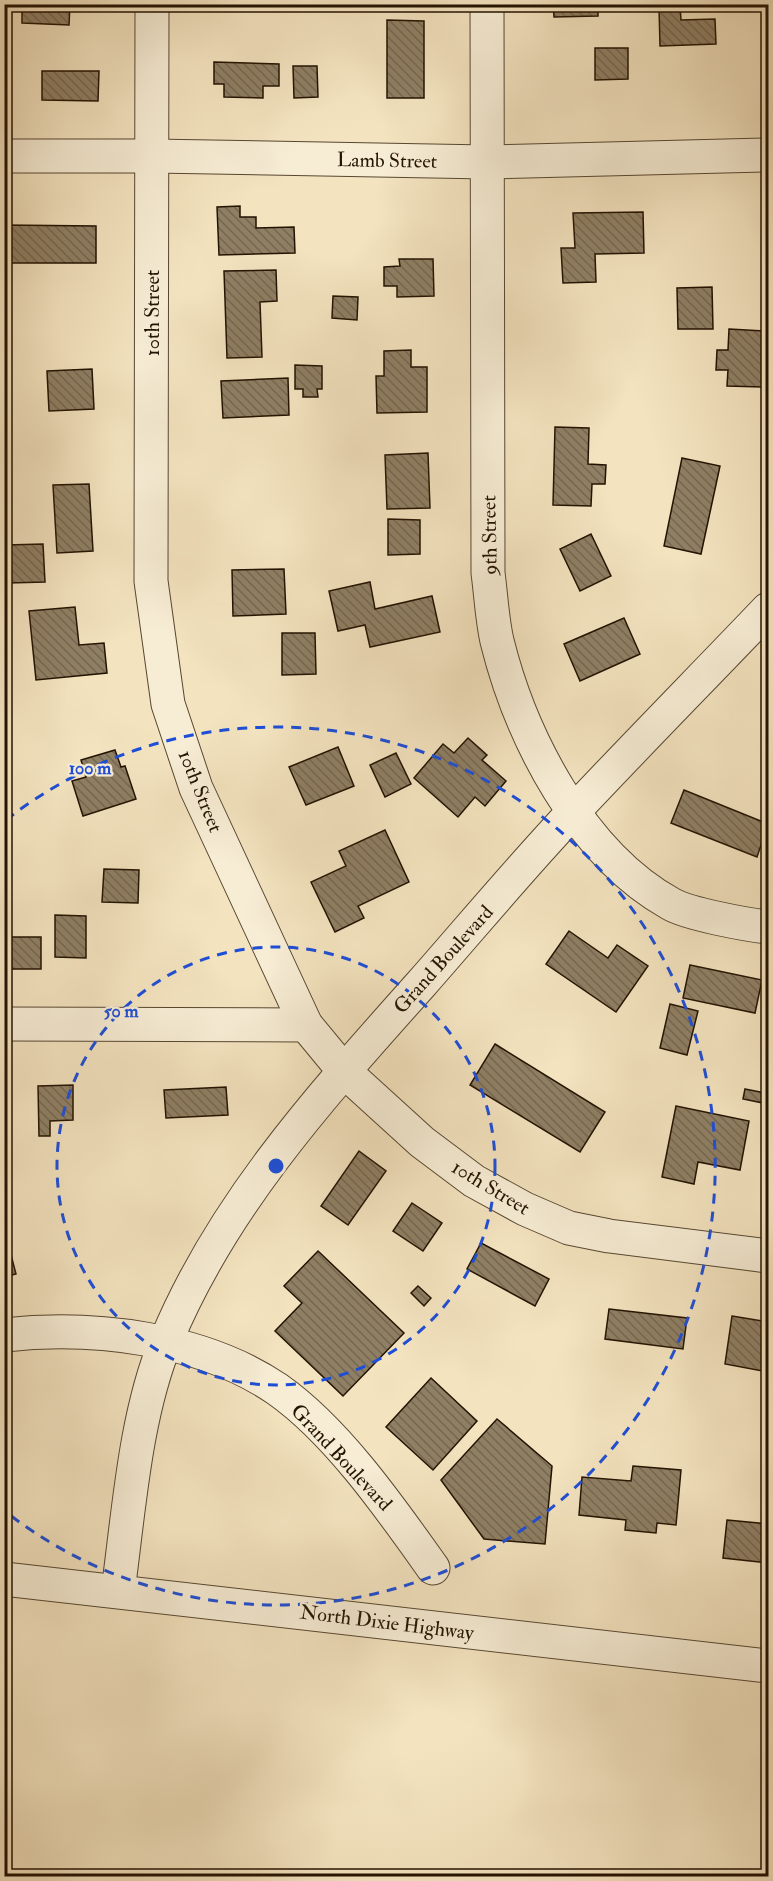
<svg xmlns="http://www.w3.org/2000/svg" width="773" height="1881" viewBox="0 0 773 1881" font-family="'IM FELL Double Pica',serif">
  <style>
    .building { fill: url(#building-back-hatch); stroke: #231302; stroke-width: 1.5 }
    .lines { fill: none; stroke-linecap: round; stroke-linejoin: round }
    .minor-casing { stroke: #574731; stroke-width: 35 }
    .minor { stroke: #f7edd5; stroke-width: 33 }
    .ring { fill: none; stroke: #1d4ed8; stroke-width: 3; stroke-dasharray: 10 8 }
    .labels { text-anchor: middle; stroke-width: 4.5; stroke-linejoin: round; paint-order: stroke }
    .street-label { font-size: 20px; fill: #231302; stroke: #f7edd5 }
    .centre { fill: #1d4ed8; stroke: #f7edd5; stroke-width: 3 }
    .ring-label { font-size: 18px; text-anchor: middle; font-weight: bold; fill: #1d4ed8; stroke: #f7edd5; stroke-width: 4.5; stroke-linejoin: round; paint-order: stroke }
  </style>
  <defs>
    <pattern id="building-back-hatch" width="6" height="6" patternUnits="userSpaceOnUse" patternTransform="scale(1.5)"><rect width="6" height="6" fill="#8f7f64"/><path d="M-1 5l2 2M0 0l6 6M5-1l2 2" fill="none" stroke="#746750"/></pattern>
  </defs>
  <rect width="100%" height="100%" fill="#f3e3bf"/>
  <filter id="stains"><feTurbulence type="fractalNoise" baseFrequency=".00333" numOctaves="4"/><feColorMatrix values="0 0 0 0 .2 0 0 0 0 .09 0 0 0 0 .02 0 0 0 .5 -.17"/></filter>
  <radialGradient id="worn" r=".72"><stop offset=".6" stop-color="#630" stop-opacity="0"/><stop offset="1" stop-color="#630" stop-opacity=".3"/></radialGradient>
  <!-- building -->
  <g class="building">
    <path d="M22,4H70L69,25L22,23Z"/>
    <path d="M553,4H598V16L554,17Z"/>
    <path d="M680,6L681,20L715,19L716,44L660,46L659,7Z"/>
    <path d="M387,20L424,21V98H387Z"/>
    <path d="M595,48H628V79L595,80Z"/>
    <path d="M214,62L279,64V86H263V98L224,97V84H214Z"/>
    <path d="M293,66H317L318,97L294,98Z"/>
    <path d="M42,71H99L98,101L42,100Z"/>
    <path d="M240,206V217H256V228L294,227L295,253L219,255L217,207Z"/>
    <path d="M643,212L644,253L595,254L596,282L563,283L561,248H575L573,213Z"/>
    <path d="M4,225L96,226V263H4Z"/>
    <path d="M399,259H433L434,296L397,297V286H384V267L400,266Z"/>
    <path d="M276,270L277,301L260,302L262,357L227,358L224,271Z"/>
    <path d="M712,287L713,329H678L677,288Z"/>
    <path d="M333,296L358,297L357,320L332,318Z"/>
    <path d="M729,329L764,331L762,387L727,386L728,370H716L717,350H728Z"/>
    <path d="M411,350V367H427V412L377,413L376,376H384V351Z"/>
    <path d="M295,365L322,366V389H317L318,397H303V389H295Z"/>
    <path d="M92,369L94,409L49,411L47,371Z"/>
    <path d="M288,378L289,415L223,418L221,381Z"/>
    <path d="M555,427L589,428L588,464L606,465L605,484H592L591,506L553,505Z"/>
    <path d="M428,453L430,508L387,509L385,455Z"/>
    <path d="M682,458L720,466L701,554L664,546Z"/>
    <path d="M89,484L93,551L57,553L53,485Z"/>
    <path d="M388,519L420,520V554L388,555Z"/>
    <path d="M591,534L611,576L580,591L560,549Z"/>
    <path d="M43,544L45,582L8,583L6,545Z"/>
    <path d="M284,569L286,614L233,616L232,570Z"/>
    <path d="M370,582L375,609L432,596L440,632L370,647L365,625L338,631L329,591Z"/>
    <path d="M75,607L79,645L104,643L107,673L36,680L29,611Z"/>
    <path d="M624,618L640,654L580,681L564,644Z"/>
    <path d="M282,633H315L316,674L282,675Z"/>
    <path d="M468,738L487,755L482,760L506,781L485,806L475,797L458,817L414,778L443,744L454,753Z"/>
    <path d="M338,747L354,786L306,805L289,767Z"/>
    <path d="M115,750L121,767L125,766L136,799L83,816L72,781L86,777L81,760Z"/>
    <path d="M396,753L411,784L385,797L370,765Z"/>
    <path d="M684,790L768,824L757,857L671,823Z"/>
    <path d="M385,830L409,882L358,906L364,918L335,932L311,882L346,866L339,851Z"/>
    <path d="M104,869L139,870L138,903L102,902Z"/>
    <path d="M55,915L86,916V958L55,957Z"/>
    <path d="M569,931L608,958L617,945L648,966L616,1012L546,964Z"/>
    <rect x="4" y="937" width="37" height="32"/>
    <path d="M690,965L762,980L755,1013L683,998Z"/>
    <path d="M670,1004L698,1011L687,1055L660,1048Z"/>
    <path d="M495,1044L605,1112L580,1152L470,1085Z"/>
    <path d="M4,1083H11L10,1131H4Z"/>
    <path d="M73,1085V1120L50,1121V1136H39L38,1086Z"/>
    <path d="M226,1087L228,1115L166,1118L164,1090Z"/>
    <path d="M745,1089L765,1093L763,1103L743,1099Z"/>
    <path d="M676,1106L749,1121L740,1170L698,1162L694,1184L662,1177Z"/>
    <path d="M359,1151L386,1171L348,1225L321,1206Z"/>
    <path d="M412,1203L442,1223L423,1251L393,1231Z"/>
    <path d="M4,1228L16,1274L4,1277Z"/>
    <path d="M481,1243L549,1279L535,1306L467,1269Z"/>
    <path d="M318,1251L404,1333L343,1396L275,1331L302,1303L284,1286Z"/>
    <path d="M418,1286L431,1298L424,1306L411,1293Z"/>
    <path d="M609,1309L687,1318L683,1349L605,1339Z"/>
    <path d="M732,1316L768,1322V1372L725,1364Z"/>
    <path d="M431,1378L477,1421L433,1470L386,1427Z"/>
    <path d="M497,1419L552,1466L545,1544L484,1539L441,1480Z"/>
    <path d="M633,1466L681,1470L676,1525L657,1523L656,1533L625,1530L626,1520L579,1515L582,1477L631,1481Z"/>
    <path d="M727,1520L768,1524V1563L723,1558Z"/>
  </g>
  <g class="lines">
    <defs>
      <g id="minor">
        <path d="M152,4L151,581L168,704L196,788L306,1025L344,1071L422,1142L474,1181L525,1209L569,1228L609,1236L768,1256"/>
        <path d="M487,4L488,573C491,595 492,619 497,641C521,738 581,854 671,904C688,914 748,925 768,927"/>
        <path d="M4,156H153L487,162L768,155"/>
        <path d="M4,1024L306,1025"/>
        <path d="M4,1335C93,1325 202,1338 277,1389C337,1431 391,1509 433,1568"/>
        <path d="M4,1579L768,1666"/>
        <path d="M118,1591C129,1510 135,1416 166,1341C223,1203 324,1093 422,983C473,925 522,866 575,810C638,743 704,676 768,609"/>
      </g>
    </defs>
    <!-- minor casing -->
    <use href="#minor" class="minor-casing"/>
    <!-- minor -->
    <use href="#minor" class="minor"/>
  </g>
  <!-- distance rings -->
  <g class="ring">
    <circle cx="276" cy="1166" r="219"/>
    <path d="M6 820A439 439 0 1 1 6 1512"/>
  </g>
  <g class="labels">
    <!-- street labels -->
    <g class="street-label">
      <text transform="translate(387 160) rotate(1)" y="7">Lamb Street</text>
      <text transform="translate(152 313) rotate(-90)" y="7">10th Street</text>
      <text transform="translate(489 535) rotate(-91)" y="7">9th Street</text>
      <text transform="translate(201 791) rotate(68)" y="7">10th Street</text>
      <text transform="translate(443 959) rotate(-48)" y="7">Grand Boulevard</text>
      <text transform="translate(491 1187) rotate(31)" y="7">10th Street</text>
      <text transform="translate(342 1457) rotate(47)" y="7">Grand Boulevard</text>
      <text transform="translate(387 1622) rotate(7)" y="7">North Dixie Highway</text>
    </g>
  </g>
  <circle cx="276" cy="1166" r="9" class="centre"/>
  <g class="ring-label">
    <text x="90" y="774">100 m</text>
    <text x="121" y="1017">50 m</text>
  </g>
  <!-- margin -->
  <rect width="773" height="1881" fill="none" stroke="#f3e3bf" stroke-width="24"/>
  <rect x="6" y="6" width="761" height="1869" fill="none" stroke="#231302" stroke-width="3"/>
  <rect x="12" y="12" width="749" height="1857" fill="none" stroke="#231302" stroke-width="1.5"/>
  <rect width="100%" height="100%" filter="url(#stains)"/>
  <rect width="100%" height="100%" fill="url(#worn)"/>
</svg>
